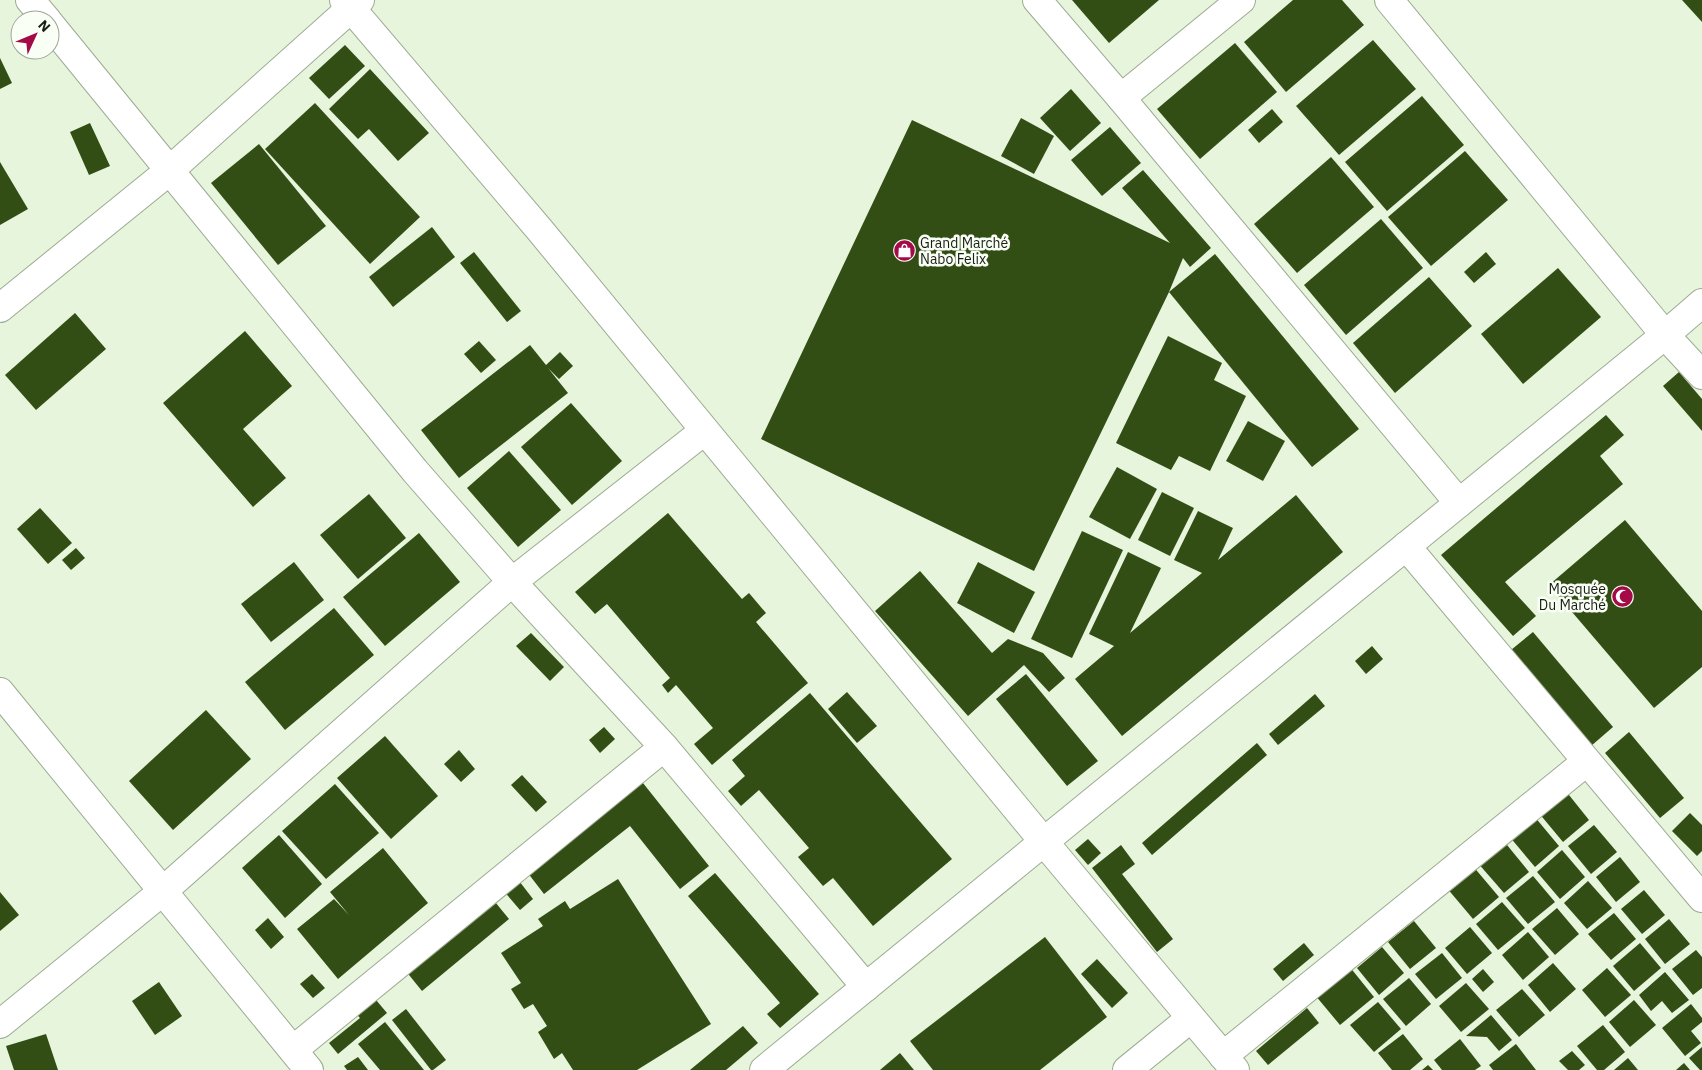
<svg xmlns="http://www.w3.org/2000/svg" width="1702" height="1070" viewBox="0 0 1702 1070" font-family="'IBM Plex Sans',sans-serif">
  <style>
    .building { fill: #324e15 }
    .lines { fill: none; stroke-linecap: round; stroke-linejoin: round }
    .minor-casing { stroke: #9dab93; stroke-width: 30 }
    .minor { stroke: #fff; stroke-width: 28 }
    .labels { text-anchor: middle; stroke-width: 5; stroke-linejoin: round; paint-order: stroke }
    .poi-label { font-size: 14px; fill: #191e15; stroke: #f9fff5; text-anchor: start }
  </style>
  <rect width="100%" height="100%" fill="#e6f5db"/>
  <!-- building -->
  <g class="building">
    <path d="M1072,0H1159L1109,43Z"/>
    <path d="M1293,0H1342L1364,25L1286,92L1244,42Z"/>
    <path d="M1682,0H1702V22Z"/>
    <path d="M1373,40L1416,89L1339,155L1296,106Z"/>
    <path d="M1235,43L1277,92L1200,159L1157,109Z"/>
    <path d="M345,45L365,66L329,99L309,78Z"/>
    <path d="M0,58L12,83L0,89Z"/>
    <path d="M370,69L429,133L398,161L369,129L358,139L329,109Z"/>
    <path d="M1071,89L1101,123L1070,151L1040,118Z"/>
    <path d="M1422,96L1464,145L1387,211L1345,162Z"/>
    <path d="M315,103L420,217L370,264L265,149Z"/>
    <path d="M1272,109L1283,122L1259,143L1248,130Z"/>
    <path d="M1021,118L1054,136L1034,174L1001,156Z"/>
    <path d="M912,120L1170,243L1122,188L1143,170L1211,248L1190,267L1183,258L1169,292L1034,571L761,439Z"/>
    <path d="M90,123L110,166L89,175L70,132Z"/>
    <path d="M1110,127L1141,163L1102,196L1071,160Z"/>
    <path d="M259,144L326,226L278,265L211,183Z"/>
    <path d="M1465,151L1508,200L1431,266L1388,217Z"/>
    <path d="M1331,157L1374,207L1297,273L1254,224Z"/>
    <path d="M0,162L28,209L0,225Z"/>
    <path d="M1381,219L1423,268L1346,335L1304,285Z"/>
    <path d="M432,227L455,257L393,307L369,277Z"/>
    <path d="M474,252L521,311L507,322L460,263Z"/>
    <path d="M1486,252L1496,264L1474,283L1464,272Z"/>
    <path d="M1215,254L1359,429L1312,467L1169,292Z"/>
    <path d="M1558,268L1601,317L1523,384L1481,334Z"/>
    <path d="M1429,277L1472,326L1395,393L1353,343Z"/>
    <path d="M75,313L106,349L36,410L5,375Z"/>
    <path d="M245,331L292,386L243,429L286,478L253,507L163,403Z"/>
    <path d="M1168,336L1222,363L1214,380L1246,396L1210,471L1179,456L1171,470L1116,443Z"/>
    <path d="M479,341L496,360L481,373L464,354Z"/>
    <path d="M530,345L546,365L560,352L573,366L559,379L548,368L568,393L459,478L421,430Z"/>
    <path d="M1679,372L1702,399V431L1663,386Z"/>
    <path d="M571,403L622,461L572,505L521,447Z"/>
    <path d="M1606,415L1624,435L1600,456L1623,484L1505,582L1536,616L1513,636L1441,555Z"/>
    <path d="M1248,421L1285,441L1263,481L1226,461Z"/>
    <path d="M509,451L561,510L518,547L467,488Z"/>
    <path d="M1117,467L1157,489L1130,539L1089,517Z"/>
    <path d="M1162,492L1194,508L1170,556L1138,540Z"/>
    <path d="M369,494L406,538L358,579L320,535Z"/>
    <path d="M1296,495L1343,552L1122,736L1075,679L1114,646L1089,634L1128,552L1161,568L1130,633L1202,573L1174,560L1198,511L1233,528L1218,560Z"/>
    <path d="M40,508L72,543L48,564L17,529Z"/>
    <path d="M668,513L742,599L749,593L766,613L756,622L808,683L712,765L694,744L713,728L676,685L668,693L662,685L670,678L607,604L595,614L575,592Z"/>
    <path d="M1625,520L1702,611V667L1654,708L1549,585Z"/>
    <path d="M1082,531L1123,550L1072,658L1031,639Z"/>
    <path d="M419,533L460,582L385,646L343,597Z"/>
    <path d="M76,548L85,558L71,570L62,560Z"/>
    <path d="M294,562L324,600L271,642L241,604Z"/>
    <path d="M978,562L1035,592L1014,633L957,603Z"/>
    <path d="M920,571L992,653L1008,639L1043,653L1065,678L1049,692L1024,665L968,716L875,611Z"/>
    <path d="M334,608L374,655L285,730L245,682Z"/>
    <path d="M1533,632L1613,727L1591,746L1511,650Z"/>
    <path d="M531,633L564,667L550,681L516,646Z"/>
    <path d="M1372,646L1383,659L1366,674L1355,661Z"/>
    <path d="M1026,674L1098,761L1067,786L996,699Z"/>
    <path d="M847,692L877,726L857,743L828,709Z"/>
    <path d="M810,693L952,859L873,926L833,878L823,886L798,857L809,848L759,790L741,806L728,791L745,776L732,760Z"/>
    <path d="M1315,694L1325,706L1278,745L1269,734Z"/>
    <path d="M206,710L251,759L173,830L129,781Z"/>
    <path d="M604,727L615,739L600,753L589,740Z"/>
    <path d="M1629,732L1684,798L1660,818L1605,753Z"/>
    <path d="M385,736L438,796L391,839L337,778Z"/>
    <path d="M1257,743L1267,755L1152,855L1142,843Z"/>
    <path d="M459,750L475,769L461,782L444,764Z"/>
    <path d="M522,775L547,802L536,812L511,785Z"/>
    <path d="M639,778L709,866L680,889L630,826L544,894L524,868Z"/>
    <path d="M335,784L379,833L326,879L282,831Z"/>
    <path d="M1565,790L1589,820L1563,842L1538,812Z"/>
    <path d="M1690,813L1702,825V851L1697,856L1672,831Z"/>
    <path d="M1534,816L1559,846L1535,867L1509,836Z"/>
    <path d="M1594,825L1617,852L1591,874L1568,846Z"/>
    <path d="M279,835L322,884L285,918L242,868Z"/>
    <path d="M1088,839L1101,853L1088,865L1075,850Z"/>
    <path d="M1503,840L1529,872L1504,893L1477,862Z"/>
    <path d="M1121,845L1135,864L1122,874L1173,939L1157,952L1092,868Z"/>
    <path d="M383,848L428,903L338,979L297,929L334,899L349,915L330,892Z"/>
    <path d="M1562,850L1585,877L1560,899L1537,872Z"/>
    <path d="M1620,857L1640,882L1616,902L1596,877Z"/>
    <path d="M1472,865L1499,897L1473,919L1446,887Z"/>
    <path d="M715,873L819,994L780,1028L767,1014L780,1003L688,896Z"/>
    <path d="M1533,876L1555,902L1528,924L1506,898Z"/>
    <path d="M516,877L533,899L520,910L502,889Z"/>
    <path d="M618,879L711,1024L637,1070H573L562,1053L554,1059L538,1032L547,1026L533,1004L524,1009L511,989L521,983L501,953L543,926L538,919L565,901L570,909Z"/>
    <path d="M1588,881L1612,908L1587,929L1564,903Z"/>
    <path d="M1644,890L1665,915L1642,934L1621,909Z"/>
    <path d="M0,892L19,915L0,931Z"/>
    <path d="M491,897L509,919L422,991L405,970Z"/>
    <path d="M1502,902L1525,928L1498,950L1476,924Z"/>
    <path d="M1557,908L1579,934L1555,955L1532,929Z"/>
    <path d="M1614,913L1636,939L1611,960L1588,934Z"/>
    <path d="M268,918L284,937L271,949L255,930Z"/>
    <path d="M1669,919L1690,944L1665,964L1645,939Z"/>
    <path d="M1414,921L1436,948L1410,969L1388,942Z"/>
    <path d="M1470,927L1492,953L1467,974L1445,948Z"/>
    <path d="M1528,932L1549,957L1523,980L1502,955Z"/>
    <path d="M1045,937L1107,1017L1040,1070H933L910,1041Z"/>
    <path d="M1304,943L1314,955L1283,981L1273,969Z"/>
    <path d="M1640,943L1661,968L1634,991L1613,966Z"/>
    <path d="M1382,947L1404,973L1379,995L1357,968Z"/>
    <path d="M1696,950L1702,957V988L1693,995L1672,969Z"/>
    <path d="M1442,953L1462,978L1436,999L1415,974Z"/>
    <path d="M1097,959L1128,993L1112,1008L1081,974Z"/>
    <path d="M1553,963L1576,989L1550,1012L1528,985Z"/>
    <path d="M1349,966L1374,997L1340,1025L1315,995Z"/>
    <path d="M1607,968L1631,995L1605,1017L1582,990Z"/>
    <path d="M1483,969L1494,982L1483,992L1472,979Z"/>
    <path d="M1665,972L1689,1000L1672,1013L1662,1001L1651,1011L1639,995Z"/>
    <path d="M312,974L325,988L313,998L300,984Z"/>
    <path d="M1409,978L1431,1004L1406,1026L1383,999Z"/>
    <path d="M159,982L182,1016L155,1035L132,1001Z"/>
    <path d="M1466,983L1489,1009L1461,1032L1439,1006Z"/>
    <path d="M1522,989L1545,1015L1519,1037L1496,1010Z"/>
    <path d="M371,994L387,1013L338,1054L329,1043L360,1018L352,1009Z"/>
    <path d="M1634,1000L1656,1025L1630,1047L1609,1022Z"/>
    <path d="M1378,1002L1401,1029L1374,1052L1350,1025Z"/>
    <path d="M1691,1004L1702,1018V1022L1691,1031L1701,1043L1685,1056L1662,1028Z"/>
    <path d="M1307,1008L1319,1023L1268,1065L1256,1051Z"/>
    <path d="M406,1009L446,1060L433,1070H431L392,1020Z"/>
    <path d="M1491,1015L1512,1040L1499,1051L1487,1037L1466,1036Z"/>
    <path d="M385,1022L424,1070H380L358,1044Z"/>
    <path d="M1603,1025L1625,1052L1604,1070H1597L1577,1046Z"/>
    <path d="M743,1026L758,1043L726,1070H690Z"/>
    <path d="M46,1034L58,1070H14L6,1046Z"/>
    <path d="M1403,1034L1423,1059L1410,1070H1392L1378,1053Z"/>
    <path d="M1460,1039L1481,1066L1475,1070H1442L1434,1060Z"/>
    <path d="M1516,1044L1536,1070H1493L1489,1065Z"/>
    <path d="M1702,1047V1070H1700L1689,1058Z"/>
    <path d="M1572,1051L1585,1065L1579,1070H1568L1559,1061Z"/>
    <path d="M900,1053L914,1070H880Z"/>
    <path d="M358,1057L368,1070H347L344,1066Z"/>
    <path d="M1628,1058L1638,1070H1614Z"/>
    <path d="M1684,1063L1690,1070H1676Z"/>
    <path d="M1428,1065L1433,1070H1422Z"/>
  </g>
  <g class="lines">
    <defs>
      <g id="minor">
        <path d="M30,0L47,20"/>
        <path d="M344,0L539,229L1044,842L1235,1070"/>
        <path d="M1037,0L1121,98L1459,503"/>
        <path d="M1389,0L1665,335L1702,375"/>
        <path d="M50,24L415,471L512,582L664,747L866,987"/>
        <path d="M1121,98L1241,0"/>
        <path d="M0,308L169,171L360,0"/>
        <path d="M1406,546L1702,898"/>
        <path d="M0,692L309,1070"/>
        <path d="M0,1024L163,891L512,582L704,431"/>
        <path d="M293,1050L664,747"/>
        <path d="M1223,1056L1586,762"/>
        <path d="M764,1070L1665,335L1702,303"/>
        <path d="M1127,1070L1191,1018"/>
      </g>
    </defs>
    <!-- minor casing -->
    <use href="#minor" class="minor-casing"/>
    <!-- minor -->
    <use href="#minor" class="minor"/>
  </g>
  <!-- icons -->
  <defs>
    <symbol id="shop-disc" viewBox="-11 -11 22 22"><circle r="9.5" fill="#a30a47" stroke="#f9fff5"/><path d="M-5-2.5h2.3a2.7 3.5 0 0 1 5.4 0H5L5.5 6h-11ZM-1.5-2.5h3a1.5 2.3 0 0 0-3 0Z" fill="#fff"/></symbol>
    <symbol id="mosque-disc" viewBox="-11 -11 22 22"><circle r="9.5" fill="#a30a47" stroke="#f9fff5"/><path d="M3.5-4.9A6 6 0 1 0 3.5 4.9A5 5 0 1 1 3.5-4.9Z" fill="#fff"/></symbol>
  </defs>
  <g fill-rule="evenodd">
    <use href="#shop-disc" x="892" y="238" width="25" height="25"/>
    <use href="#mosque-disc" x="1610" y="584" width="25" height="25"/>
  </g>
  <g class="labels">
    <!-- poi labels -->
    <g class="poi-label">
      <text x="920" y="248">Grand Marché<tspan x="920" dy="16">Nabo Felix</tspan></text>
      <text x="1606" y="594" text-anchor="end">Mosquée<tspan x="1606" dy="16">Du Marché</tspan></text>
    </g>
  </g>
  <!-- north arrow -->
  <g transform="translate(35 35) rotate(46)"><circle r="24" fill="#f9fff5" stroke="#9fa59b"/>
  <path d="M0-4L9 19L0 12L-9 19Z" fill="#a30a47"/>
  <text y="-8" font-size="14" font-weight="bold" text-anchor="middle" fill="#191e15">N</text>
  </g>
</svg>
